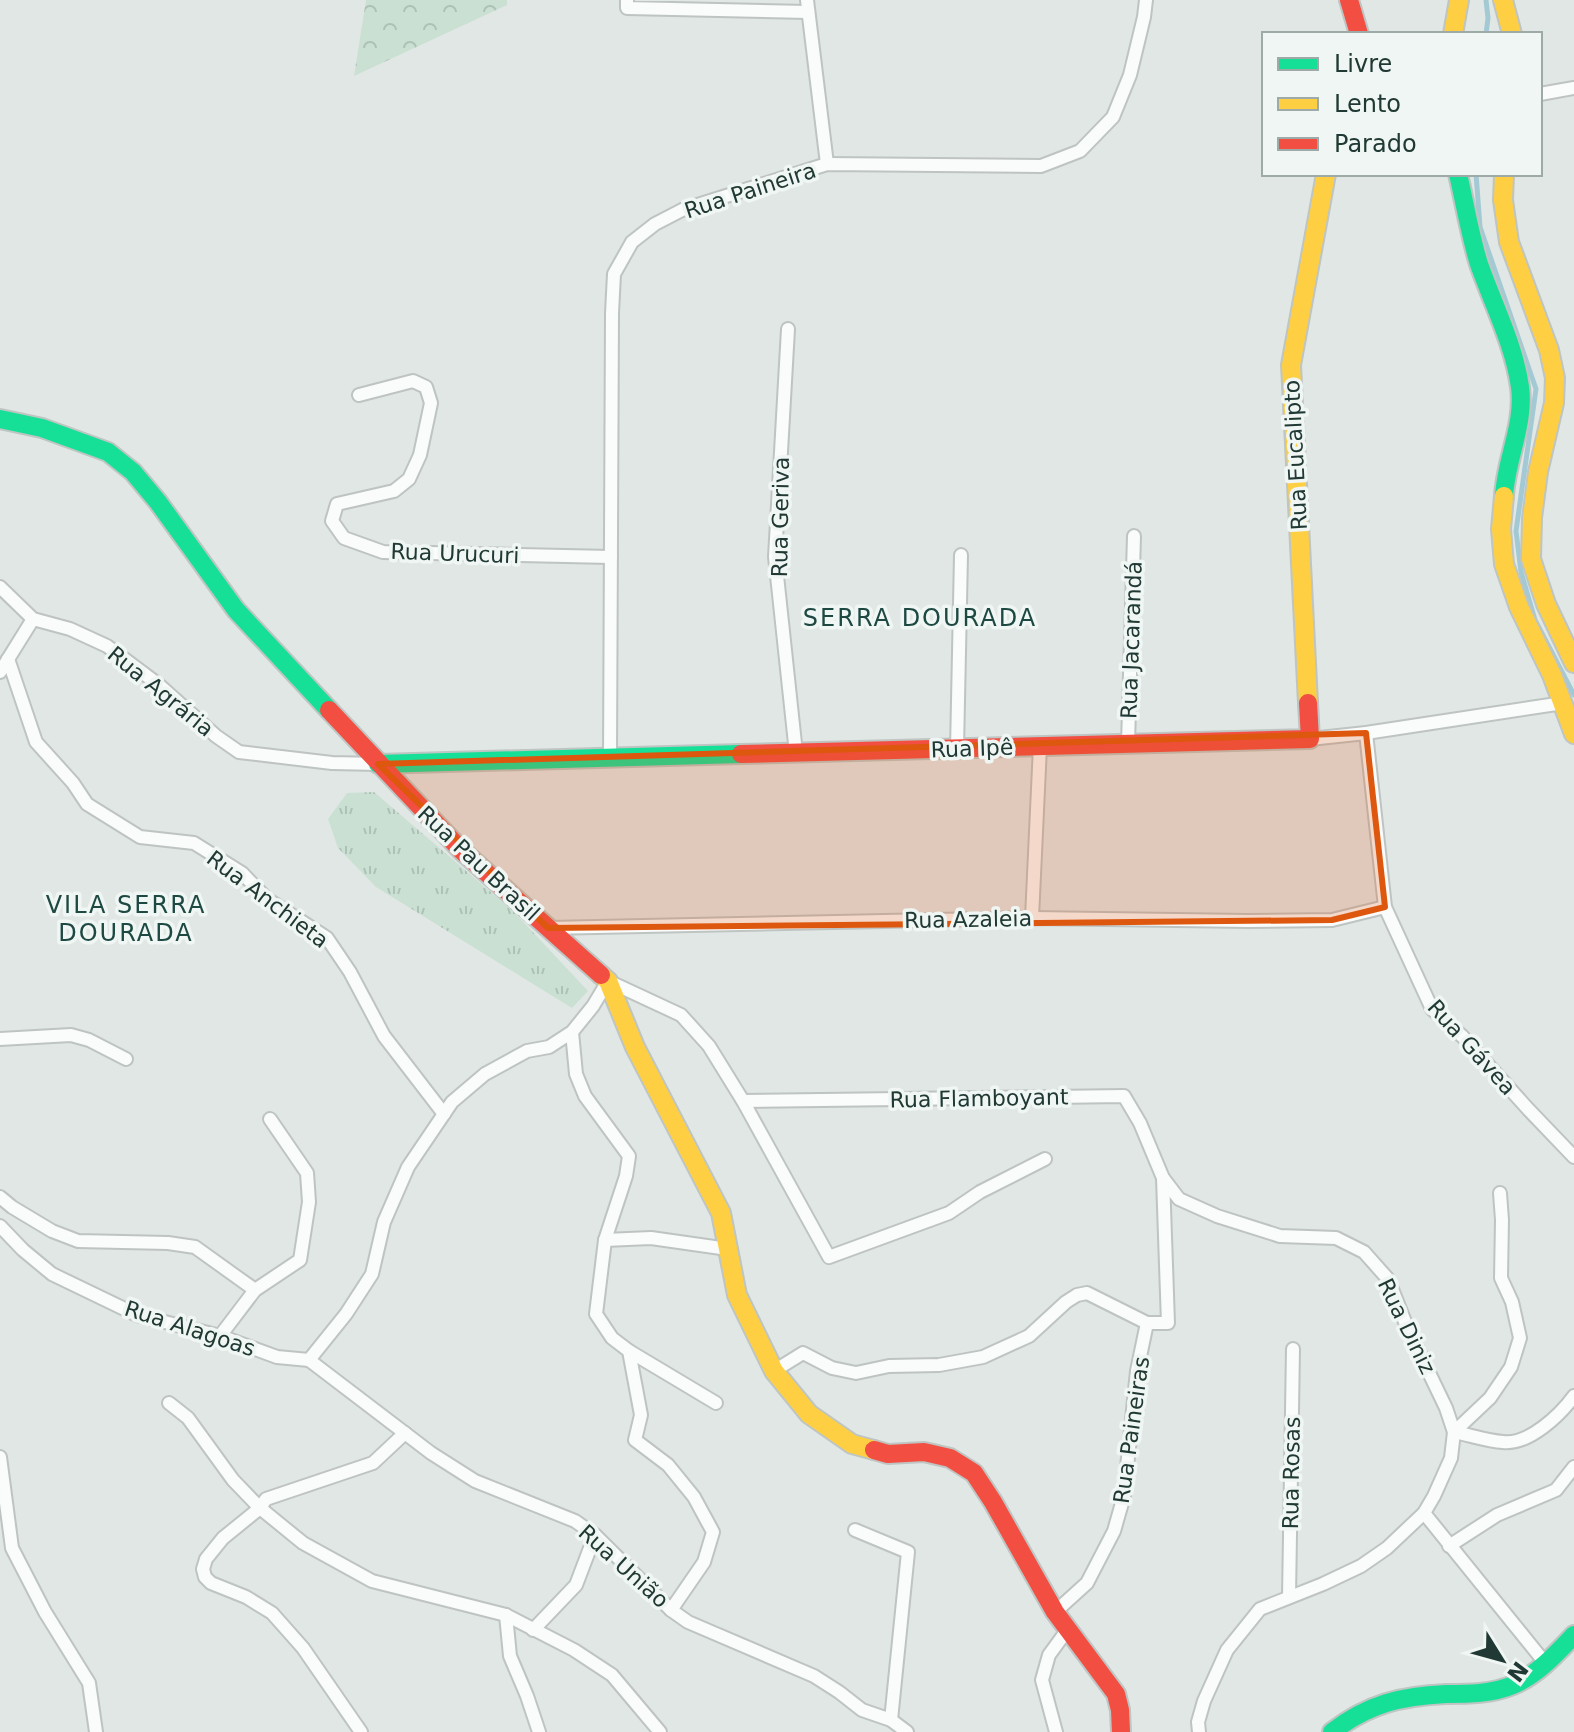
<svg xmlns="http://www.w3.org/2000/svg" width="1574" height="1732" viewBox="0 0 1574 1732" font-family="'DejaVu Sans',sans-serif">
  <style>
    .forest { fill: url(#forest-crowns) }
    .park { fill: url(#park-tufts) }
    .lines { fill: none; stroke-linecap: round; stroke-linejoin: round }
    .stream { stroke: #a3cad4; stroke-width: 5 }
    .street-casing { stroke: #bec4c2; stroke-width: 16 }
    .fast-casing { stroke: #bec5c2; stroke-width: 22 }
    .slow-casing { stroke: #bec5c2; stroke-width: 22 }
    .jam-casing { stroke: #bec5c2; stroke-width: 22 }
    .street { stroke: #fafbfb; stroke-width: 12 }
    .fast { stroke: #16e098; stroke-width: 18 }
    .slow { stroke: #ffcf43; stroke-width: 18 }
    .jam { stroke: #f24e42; stroke-width: 18 }
    .marked { fill: #de570e; fill-opacity: 0.2; stroke: #de570e; stroke-width: 6; stroke-linejoin: round }
    .labels { text-anchor: middle; stroke-width: 7; stroke-linejoin: round; paint-order: stroke }
    .street-label { font-size: 22px; fill: #213934; stroke: #eff6f3 }
    .neighbourhood-label { font-size: 24px; letter-spacing: 2px; fill: #1e4942; stroke: #eff6f3 }
  </style>
  <defs>
    <pattern id="forest-crowns" width="20" height="18" patternUnits="userSpaceOnUse" patternTransform="scale(2)"><rect width="20" height="18" fill="#cae0d3"/><path d="M2 6a3 3 0 1 1 6 0M12 15a3 3 0 1 1 6 0" fill="none" stroke="#adc1b6"/></pattern>
    <pattern id="park-tufts" width="24" height="20" patternUnits="userSpaceOnUse" patternTransform="scale(2)"><rect width="24" height="20" fill="#cae0d3"/><path d="M3 7l-1-3M5 7V3M7 7l1-3M15 17l-1-3M17 17v-4M19 17l1-3" fill="none" stroke="#adc1b6"/></pattern>
  </defs>
  <rect width="100%" height="100%" fill="#e1e7e5"/>
  <!-- forest -->
  <path class="forest" d="M366,0H507V5L354,76Z"/>
  <!-- park -->
  <path class="park" d="M374,792L514,912L588,991L572,1008L376,887L338,848L328,819L347,793Z"/>
  <g class="lines">
    <!-- stream -->
    <g class="stream">
      <path d="M1486,34L1488,18L1486,0"/>
      <path d="M1476,174L1480,227L1536,389L1516,531L1521,572L1535,620L1574,695"/>
    </g>
    <defs>
      <g id="street">
        <path d="M627,0V8L807,12"/>
        <path d="M807,0L827,164"/>
        <path d="M1540,94L1574,88"/>
        <path d="M788,329L775,557L796,753"/>
        <path d="M359,395L413,381L426,387L431,403L420,455L409,479L394,491L337,504L332,521L344,538L383,552L611,557"/>
        <path d="M0,587L33,619L70,629L107,646L159,685L216,736L239,752L332,763L378,764"/>
        <path d="M8,659L36,742L73,783L87,804L140,837L194,843L242,873L267,899L327,938L350,972L384,1036L444,1114"/>
        <path d="M0,672L33,619"/>
        <path d="M1366,733L1385,907L1432,1009L1463,1037L1528,1109L1574,1157"/>
        <path d="M1310,739L1366,733L1563,703"/>
        <path d="M1128,744L1134,536"/>
        <path d="M957,749L961,555"/>
        <path d="M610,758L612,313L614,274L632,242L655,224L682,210L827,164L1041,166L1080,151L1113,117L1130,75L1144,17L1146,0"/>
        <path d="M1032,918L1040,746"/>
        <path d="M548,928L1032,918L1248,921L1332,920L1385,907"/>
        <path d="M572,1032L576,1074L585,1096L629,1156L626,1176L605,1240L596,1314L612,1338L629,1351L641,1415L635,1440L668,1465L694,1497L713,1532L704,1562L671,1610"/>
        <path d="M0,1039L71,1035L89,1040L126,1059"/>
        <path d="M743,1101L1124,1096L1140,1123L1163,1178L1179,1199L1217,1216L1280,1236L1336,1238L1364,1252L1388,1279L1407,1327L1446,1408L1454,1432"/>
        <path d="M0,1197L12,1207L52,1231L78,1241L168,1243L195,1247L255,1290"/>
        <path d="M0,1226L23,1250L52,1274L137,1315L220,1336L277,1357L309,1360"/>
        <path d="M605,1240L651,1238L728,1249"/>
        <path d="M220,1336L255,1290L300,1260L309,1202L307,1173L270,1119"/>
        <path d="M629,1351L716,1403"/>
        <path d="M309,1360L346,1314L372,1274L384,1222L408,1167L452,1102L485,1074L527,1051L549,1047L572,1032L593,1006L608,981L681,1015L709,1046L743,1101L829,1257L949,1213L980,1192L1045,1159"/>
        <path d="M309,1360L431,1453L475,1481L575,1521L595,1535L671,1610L688,1622L814,1676L839,1692L862,1710L891,1720L907,1732"/>
        <path d="M774,1371L803,1353L832,1368L856,1373L889,1366L939,1365L983,1357L1029,1336L1066,1302L1077,1295L1087,1293L1147,1323H1168L1163,1178"/>
        <path d="M169,1403L188,1418L233,1480L260,1508L303,1543L372,1581L506,1615L574,1650L612,1675L660,1732"/>
        <path d="M1454,1432C1470,1435 1487,1441 1503,1442C1529,1445 1560,1415 1574,1396"/>
        <path d="M0,1457L12,1548L45,1612L89,1683L96,1732"/>
        <path d="M1424,1513L1546,1664"/>
        <path d="M855,1530L908,1552L891,1720"/>
        <path d="M1449,1546L1497,1515L1556,1490L1574,1467"/>
        <path d="M1289,1597L1293,1349"/>
        <path d="M1055,1612L1087,1583L1114,1531L1124,1496L1137,1371L1147,1323"/>
        <path d="M506,1615L510,1656L527,1696L539,1732"/>
        <path d="M533,1630L576,1585L595,1535"/>
        <path d="M361,1732L303,1648L272,1613L246,1597L211,1583L205,1577L203,1569L206,1559L223,1538L260,1508L266,1499L373,1463L405,1433"/>
        <path d="M1056,1732L1042,1680L1049,1655L1068,1629"/>
        <path d="M1199,1732L1198,1722L1204,1701L1227,1650L1260,1609L1323,1584L1361,1566L1387,1548L1424,1513L1434,1496L1451,1458L1454,1432L1490,1398L1511,1367L1520,1338L1512,1302L1501,1278L1502,1220L1500,1193"/>
      </g>
      <g id="fast">
        <path d="M1458,174C1465,204 1470,235 1479,264C1493,304 1514,344 1520,387C1525,424 1506,459 1504,496"/>
        <path d="M0,419L42,428L108,452L133,472L158,502L236,610L329,710"/>
        <path d="M378,764L741,754"/>
        <path d="M1332,1732C1368,1704 1401,1696 1446,1694C1468,1694 1492,1694 1513,1685C1537,1675 1556,1654 1574,1635"/>
      </g>
      <g id="slow">
        <path d="M1503,0L1512,34"/>
        <path d="M1453,34L1459,0"/>
        <path d="M1504,174L1503,200L1509,242L1549,350L1555,378L1554,403L1538,472L1532,518L1531,559L1546,604L1574,663"/>
        <path d="M1504,496L1501,529L1504,564L1519,607L1552,675L1574,734"/>
        <path d="M1308,703L1291,365L1326,174"/>
        <path d="M601,975L608,981L635,1047L721,1213L737,1295L774,1371L809,1414L852,1444L874,1450"/>
      </g>
      <g id="jam">
        <path d="M1349,0L1359,34"/>
        <path d="M329,710L461,850L601,975"/>
        <path d="M741,754L1310,739L1308,703"/>
        <path d="M874,1450L888,1454L924,1452L950,1458L974,1473L993,1502L1055,1612L1116,1694L1120,1710L1121,1732"/>
      </g>
    </defs>
    <!-- street casing -->
    <use href="#street" class="street-casing"/>
    <!-- fast casing -->
    <use href="#fast" class="fast-casing"/>
    <!-- slow casing -->
    <use href="#slow" class="slow-casing"/>
    <!-- jam casing -->
    <use href="#jam" class="jam-casing"/>
    <!-- street -->
    <use href="#street" class="street"/>
    <!-- fast -->
    <use href="#fast" class="fast"/>
    <!-- slow -->
    <use href="#slow" class="slow"/>
    <!-- jam -->
    <use href="#jam" class="jam"/>
  </g>
  <!-- marked area -->
  <path class="marked" d="M1366,733L1385,907L1332,920L548,928L378,764Z"/>
  <g class="labels">
    <!-- street labels -->
    <g class="street-label">
      <text transform="translate(750 190) rotate(-18)" y="8">Rua Paineira</text>
      <text transform="translate(1295 455) rotate(-93)" y="8">Rua Eucalipto</text>
      <text transform="translate(780 517) rotate(-89)" y="8">Rua Geriva</text>
      <text transform="translate(455 553) rotate(2)" y="8">Rua Urucuri</text>
      <text transform="translate(1131 640) rotate(-88)" y="8">Rua Jacarandá</text>
      <text transform="translate(161 691) rotate(39)" y="8">Rua Agrária</text>
      <text transform="translate(972 748) rotate(-2)" y="8">Rua Ipê</text>
      <text transform="translate(479 863) rotate(43)" y="8">Rua Pau Brasil</text>
      <text transform="translate(268 899) rotate(37)" y="8">Rua Anchieta</text>
      <text transform="translate(968 919) rotate(-1)" y="8">Rua Azaleia</text>
      <text transform="translate(1472 1047) rotate(48)" y="8">Rua Gávea</text>
      <text transform="translate(979 1098) rotate(-1)" y="8">Rua Flamboyant</text>
      <text transform="translate(1407 1326) rotate(64)" y="8">Rua Diniz</text>
      <text transform="translate(190 1328) rotate(18)" y="8">Rua Alagoas</text>
      <text transform="translate(1131 1430) rotate(-82)" y="8">Rua Paineiras</text>
      <text transform="translate(1291 1473) rotate(-89)" y="8">Rua Rosas</text>
      <text transform="translate(624 1566) rotate(42)" y="8">Rua União</text>
    </g>
    <!-- neighbourhood labels -->
    <g class="neighbourhood-label">
      <text x="920" y="626">SERRA DOURADA</text>
      <text x="126" y="913">VILA SERRA<tspan x="126" dy="28">DOURADA</tspan></text>
    </g>
  </g>
  <!-- legend -->
  <rect x="1262" y="32" width="280" height="144" fill="#eff6f3" stroke="#9daaa7" stroke-width="2"/>
  <rect x="1278" y="58" width="40" height="12" fill="#16e098" stroke="#9daaa7" stroke-width="2"/>
  <text x="1334" y="72" font-size="24" fill="#213934">Livre</text>
  <rect x="1278" y="98" width="40" height="12" fill="#ffcf43" stroke="#9daaa7" stroke-width="2"/>
  <text x="1334" y="112" font-size="24" fill="#213934">Lento</text>
  <rect x="1278" y="138" width="40" height="12" fill="#f24e42" stroke="#9daaa7" stroke-width="2"/>
  <text x="1334" y="152" font-size="24" fill="#213934">Parado</text>
  <!-- north arrow -->
  <g transform="translate(1502 1660) rotate(127)" stroke="#eff6f3" stroke-width="6" paint-order="stroke">
  <path d="M0-6L14 30L0 20L-14 30Z" fill="#213934"/>
  <text y="-12" font-size="22" font-weight="bold" text-anchor="middle" fill="#213934">N</text>
  </g>
</svg>
